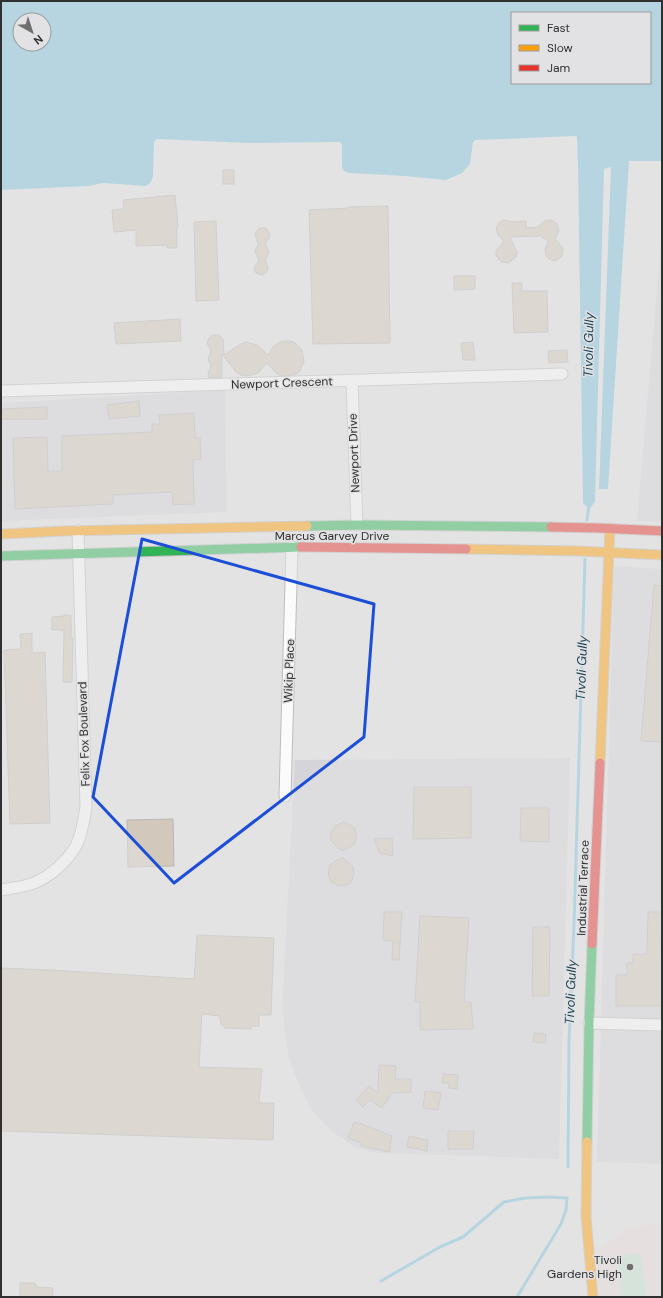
<svg xmlns="http://www.w3.org/2000/svg" width="663" height="1298" viewBox="0 0 663 1298" font-family="'DM Sans',sans-serif">
  <style>
    .built { fill: #d5d4d9 }
    .education { fill: #e8d9d9 }
    .green { fill: #c5e2ce }
    .water { fill: #81c4db; fill-rule: evenodd }
    .lines { fill: none; stroke-linecap: round; stroke-linejoin: round }
    .stream { stroke: #81c4db; stroke-width: 3 }
    .building { fill: #d2c8bb; stroke: #b7b7b6 }
    .street-casing { stroke: #bdbdbd; stroke-width: 13 }
    .fast-casing { stroke: #bdbdbd; stroke-width: 11 }
    .slow-casing { stroke: #bdbdbd; stroke-width: 11 }
    .jam-casing { stroke: #bdbdbd; stroke-width: 11 }
    .street { stroke: #fbfbfb; stroke-width: 11 }
    .fast { stroke: #30b455; stroke-width: 9 }
    .slow { stroke: #ff9f0a; stroke-width: 9 }
    .jam { stroke: #e5322d; stroke-width: 9 }
    .marked { fill: none; stroke: #1d4ed8; stroke-width: 3; stroke-linejoin: round }
    .poi-dot { fill: #6f6f6f; stroke: #e2e2e4; stroke-width: 1.5 }
    .labels { text-anchor: middle; stroke-width: 3; stroke-linejoin: round; paint-order: stroke }
    .street-label { font-size: 12px; fill: #303031; stroke: #e2e2e4 }
    .poi-label { font-size: 12px; fill: #303031; stroke: #e2e2e4; text-anchor: end }
    .water-label { font-size: 13px; font-style: italic; fill: #1b4554; stroke: #e2e2e4 }
  </style>
  <rect width="100%" height="100%" fill="#e3e3e3"/>
  <!-- built -->
  <g class="built">
    <path d="M662,229V522L637,521Z"/>
    <path d="M225,390L227,512L1,521V403Z"/>
    <path d="M614,566L662,569V1164L597,1162Z"/>
    <path d="M570,758L559,1159L380,1153L356,1148L330,1130L311,1109L300,1087L289,1058L285,1031L282,1009L295,760Z"/>
  </g>
  <!-- education -->
  <path class="education" d="M662,1223V1297H599L597,1282L598,1252L626,1228Z"/>
  <!-- green -->
  <path class="green" d="M641,1253L646,1297H621L617,1255Z"/>
  <!-- water -->
  <path class="water" d="M1,1H662V161H629L608,489H599L611,167L604,169L595,502L589,509L583,503L578,168L577,137L576,136L476,140L473,142L470,164L462,173L446,180L405,176L349,173L344,171L342,167V145L340,142L246,143L158,139L155,140L154,143L153,176L151,182L146,186L103,183L89,186L1,190ZM512,13H650V83H512ZM20,20H44V44H20Z"/>
  <g class="lines">
    <!-- stream -->
    <g class="stream">
      <path d="M587,520L589,506"/>
      <path d="M568,1167L569,1041L574,925L585,559"/>
      <path d="M381,1281L440,1247L463,1237L504,1202L525,1198L549,1197L567,1198"/>
      <path d="M517,1297L561,1224L566,1210L567,1198"/>
    </g>
  </g>
  <!-- building -->
  <g class="building">
    <rect x="223" y="170" width="11" height="14"/>
    <path d="M175,195L178,226H177V248H167L168,245L136,246V230L114,232L112,210L124,209L123,200Z"/>
    <path d="M388,206L390,343L313,344L309,210L348,208V207Z"/>
    <path d="M504,220L513,222L526,221V228L539,227L541,224L546,220H552L555,222L557,224L559,231L555,239L563,248L562,256L557,260L554,261L548,258L546,256L545,250L548,242L541,236L510,237L517,252L516,257L514,259L508,263L502,262L499,260L496,255V251L504,241L498,235L496,228L499,222Z"/>
    <path d="M216,221L219,300L196,301L194,222Z"/>
    <path d="M259,228H266L270,234L269,239L265,243L269,252L265,261L267,264L268,269L266,273L262,275L256,273L254,269L256,264L259,261L255,251L258,244L255,234Z"/>
    <path d="M454,276H475V289L454,290Z"/>
    <path d="M512,283H522V291H547L548,332L514,333Z"/>
    <path d="M180,319L181,341L116,344L114,323Z"/>
    <path d="M213,335H219L223,339L224,355L241,344L246,342L257,345L268,355L273,347L278,343L283,341H289L294,342L302,350L304,362L299,372L294,375L281,376L276,373L267,363L258,373L247,376L241,375L236,372L222,354V377L209,378L208,373L211,366L208,359L211,351L207,343L209,338Z"/>
    <path d="M473,342L475,360H463L461,343Z"/>
    <path d="M567,350L568,362L549,363L548,351Z"/>
    <path d="M139,401L140,416L109,419L107,405Z"/>
    <path d="M47,407V419H1V409Z"/>
    <path d="M194,413L195,438H200L201,459L193,460L194,504L173,505L172,492L113,495V504L15,509L13,438L47,437L48,471H62V436L152,432V424H160L159,415Z"/>
    <path d="M654,585L662,586V742L641,741Z"/>
    <path d="M64,615H71V638H73L72,682H63L64,630H52V617L64,616Z"/>
    <path d="M32,633V653L45,652L50,823L10,824L4,650L21,649L20,634Z"/>
    <path d="M414,787H471V838L413,839Z"/>
    <path d="M521,808H549V842L520,841Z"/>
    <path d="M173,819L174,866L128,867L127,820Z"/>
    <path d="M343,822L347,823L355,828L357,836L354,845L342,851L332,842L330,834L335,826Z"/>
    <path d="M392,838L393,856L380,853L374,839Z"/>
    <path d="M343,858L353,866L354,873L352,881L349,884L340,886L331,882L328,874L330,865L334,862Z"/>
    <path d="M384,912H402L399,960H392L393,941L383,940Z"/>
    <path d="M648,912H662L661,954H662V1006H616V975H627V963H633V954H647Z"/>
    <path d="M420,916L469,918L464,1002H471L473,1029L420,1030V1002H415Z"/>
    <path d="M533,927H550L549,996H532Z"/>
    <path d="M197,935L274,938L271,1015H259V1026H251V1029L224,1028V1025H221L220,1016L202,1014L199,1067L262,1069L259,1103H274L273,1140L1,1131V968L51,970L194,979Z"/>
    <path d="M534,1033L546,1034L545,1043L533,1042Z"/>
    <path d="M379,1065L396,1066L395,1079H411V1092L392,1093L382,1108L370,1100L363,1107L356,1100L369,1086L378,1093Z"/>
    <path d="M443,1074L458,1075L457,1089L449,1088V1083H442Z"/>
    <path d="M425,1091L441,1093L438,1110L423,1108Z"/>
    <path d="M354,1122L362,1124L392,1136L389,1152L361,1146V1143L348,1138Z"/>
    <path d="M448,1131H474L473,1149H448Z"/>
    <path d="M409,1136L428,1140L427,1151L407,1147Z"/>
    <path d="M20,1283H35L36,1287L53,1288V1297H20Z"/>
  </g>
  <g class="lines">
    <defs>
      <g id="street">
        <path d="M352,381L357,525"/>
        <path d="M1,391L562,374"/>
        <path d="M285,796L292,547"/>
        <path d="M1,890C12,888 24,887 34,883C51,876 67,861 76,846C82,834 84,820 86,807L78,531"/>
        <path d="M589,1023L662,1025"/>
      </g>
      <g id="fast">
        <path d="M307,526L357,525L551,527"/>
        <path d="M1,556L301,547"/>
        <path d="M587,1142L589,1023L592,944"/>
      </g>
      <g id="slow">
        <path d="M1,534L65,531L307,526"/>
        <path d="M466,549L579,551L662,555"/>
        <path d="M600,763L610,528"/>
        <path d="M587,1142L586,1216L593,1297"/>
      </g>
      <g id="jam">
        <path d="M551,527L598,528L662,531"/>
        <path d="M301,547L466,549"/>
        <path d="M592,944L600,763"/>
      </g>
    </defs>
    <!-- street casing -->
    <use href="#street" class="street-casing"/>
    <!-- fast casing -->
    <use href="#fast" class="fast-casing"/>
    <!-- slow casing -->
    <use href="#slow" class="slow-casing"/>
    <!-- jam casing -->
    <use href="#jam" class="jam-casing"/>
    <!-- street -->
    <use href="#street" class="street"/>
    <!-- fast -->
    <use href="#fast" class="fast"/>
    <!-- slow -->
    <use href="#slow" class="slow"/>
    <!-- jam -->
    <use href="#jam" class="jam"/>
  </g>
  <!-- marked area -->
  <path d="M0 0H663V1298H0ZM142,539L374,604L364,737L174,883L93,797Z" fill="#e3e3e3" fill-opacity=".55" fill-rule="evenodd"/>
  <path class="marked" d="M142,539L374,604L364,737L174,883L93,797Z"/>
  <!-- markers -->
  <circle class="poi-dot" cx="630" cy="1267" r="4"/>
  <g class="labels">
    <!-- street labels -->
    <g class="street-label">
      <text transform="translate(282 383) rotate(-2)" y="4">Newport Crescent</text>
      <text transform="translate(354 453) rotate(-92)" y="4">Newport Drive</text>
      <text x="332" y="540">Marcus Garvey Drive</text>
      <text transform="translate(289 671) rotate(-88)" y="4">Wikip Place</text>
      <text transform="translate(84 734) rotate(-92)" y="4">Felix Fox Boulevard</text>
      <text transform="translate(583 888) rotate(-88)" y="4">Industrial Terrace</text>
    </g>
    <!-- poi labels -->
    <g class="poi-label">
      <text x="622" y="1264">Tivoli<tspan x="622" dy="14">Gardens High</tspan></text>
    </g>
    <!-- water labels -->
    <g class="water-label">
      <text transform="translate(588 345) rotate(-89)" y="5">Tivoli Gully</text>
      <text transform="translate(581 668) rotate(-88)" y="5">Tivoli Gully</text>
      <text transform="translate(570 992) rotate(-88)" y="5">Tivoli Gully</text>
    </g>
  </g>
  <!-- border -->
  <rect width="663" height="1298" fill="none" stroke="#303031" stroke-width="4"/>
  <!-- legend -->
  <rect x="511" y="12" width="140" height="72" fill="#e2e2e4" stroke="#9b9b9c"/>
  <rect x="519" y="25" width="20" height="6" fill="#30b455" stroke="#9b9b9c"/>
  <text x="547" y="32" font-size="12" fill="#303031">Fast</text>
  <rect x="519" y="45" width="20" height="6" fill="#ff9f0a" stroke="#9b9b9c"/>
  <text x="547" y="52" font-size="12" fill="#303031">Slow</text>
  <rect x="519" y="65" width="20" height="6" fill="#e5322d" stroke="#9b9b9c"/>
  <text x="547" y="72" font-size="12" fill="#303031">Jam</text>
  <!-- north arrow -->
  <g transform="translate(32 32) rotate(141)"><circle r="19" fill="#e2e2e4" stroke="#9b9b9c"/>
  <path d="M0-3L7 15L0 10L-7 15Z" fill="#6f6f6f"/>
  <text y="-6" font-size="11" font-weight="bold" text-anchor="middle" fill="#303031">N</text>
  </g>
</svg>
